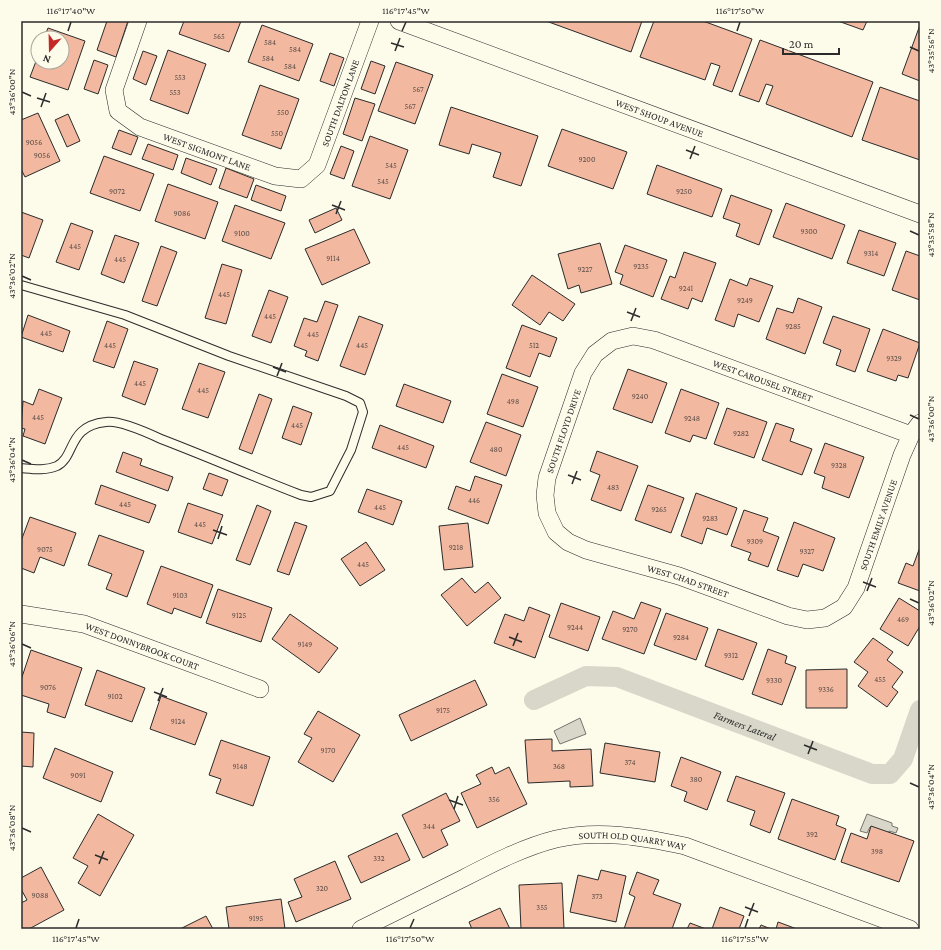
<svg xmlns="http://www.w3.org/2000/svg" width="941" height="950" viewBox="0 0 941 950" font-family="'Crimson Pro',serif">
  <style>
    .water { fill: #d8d7c9; stroke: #74746e }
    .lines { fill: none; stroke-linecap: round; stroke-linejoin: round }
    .canal { stroke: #d8d7c9; stroke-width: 20 }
    .building { fill: #f2b8a0; stroke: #2b2b2b }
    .lane-casing { stroke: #2b2b2b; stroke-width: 10 }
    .street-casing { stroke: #2b2b2b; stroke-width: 18 }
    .lane { stroke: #fdfbea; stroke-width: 8 }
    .street { stroke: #fdfbea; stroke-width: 17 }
    .ticks { fill: none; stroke: #2b2b2b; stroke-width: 1.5 }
    .labels { text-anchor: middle; stroke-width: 3; stroke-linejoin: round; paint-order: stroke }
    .number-label { font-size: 8px; fill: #5d4e48 }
    .street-label { font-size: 10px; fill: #2b2b2b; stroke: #fdfbea }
    .water-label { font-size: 11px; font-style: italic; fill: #2b2b2b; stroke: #fdfbea }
    .neatline { fill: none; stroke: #2b2b2b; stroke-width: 1.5 }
    .ticks-label { font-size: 10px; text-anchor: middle; fill: #2b2b2b }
  </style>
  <rect width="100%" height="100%" fill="#fdfbea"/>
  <!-- water -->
  <g class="water">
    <path d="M580,718L586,734L560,744L554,731Z"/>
    <path d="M867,814L892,823V826L898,828L896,833L889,831L888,833L870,827L867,833L860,831Z"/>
  </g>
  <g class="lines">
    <!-- canal -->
    <path class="canal" id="s1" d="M534,700L586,676L617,677L872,774H890L903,759L920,710"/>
  </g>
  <!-- building -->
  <g class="building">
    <path d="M107,21H128L116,57L97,50Z"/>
    <path d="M184,21H241L229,52L179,34Z"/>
    <path d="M546,21H642L631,52Z"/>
    <path d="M654,21H703L752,39L732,92L713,85L720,66L711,63L705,80L640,57Z"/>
    <path d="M838,21H867L863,30Z"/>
    <path d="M262,25L313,44L299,81L248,62Z"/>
    <path d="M920,25V81L902,74Z"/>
    <path d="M48,28L85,41L68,90L30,77L38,56V62H62V38H44Z"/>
    <path d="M760,40L873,82L852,137L766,104L773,86L766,84L759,102L739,95Z"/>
    <path d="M168,50L206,64L188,114L150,100Z"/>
    <path d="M143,51L157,56L146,85L133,79Z"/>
    <path d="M330,53L344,58L334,86L320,81Z"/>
    <path d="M94,60L108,65L98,94L84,89Z"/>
    <path d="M371,61L385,66L375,94L361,89Z"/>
    <path d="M396,62L433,75L415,124L378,111Z"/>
    <path d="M260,85L299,99L281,149L242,135Z"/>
    <path d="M880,87L920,101V160L862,140Z"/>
    <path d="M355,98L375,104L362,141L343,134Z"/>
    <path d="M451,107L538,136L521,186L493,177L501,153L472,144L469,154L439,145Z"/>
    <path d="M38,113L60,161L25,177L21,169V120Z"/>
    <path d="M68,114L80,141L67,147L55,120Z"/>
    <path d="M562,129L627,152L613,189L548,166Z"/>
    <path d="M119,130L138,137L131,155L112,148Z"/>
    <path d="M370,136L408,150L390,199L352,186Z"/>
    <path d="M148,144L178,155L173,170L142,159Z"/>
    <path d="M341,146L354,151L344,179L330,174Z"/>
    <path d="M104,156L154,174L140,211L90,193Z"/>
    <path d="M186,158L217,169L211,185L181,173Z"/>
    <path d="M657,165L722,189L712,217L647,194Z"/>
    <path d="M226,168L254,179L247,198L219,188Z"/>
    <path d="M168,184L218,202L205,239L155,221Z"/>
    <path d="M256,185L286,196L281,211L251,200Z"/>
    <path d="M731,195L772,210L759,245L736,236L740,224L723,218Z"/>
    <path d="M786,203L845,225L832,259L773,237Z"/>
    <path d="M235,205L285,223L271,259L222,241Z"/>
    <path d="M336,208L342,220L315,233L309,220Z"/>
    <path d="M21,212L43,220L29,258L21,255Z"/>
    <path d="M71,223L93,231L79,270L56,262Z"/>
    <path d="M354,229L370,263L322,285L305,249Z"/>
    <path d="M859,230L896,243L884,276L847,263Z"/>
    <path d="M115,235L139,243L124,283L101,274Z"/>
    <path d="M600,243L612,284L581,293L579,285L568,289L558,254Z"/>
    <path d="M625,245L667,260L653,297L620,284L623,275L615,272Z"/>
    <path d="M161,246L177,252L157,306L142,301Z"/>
    <path d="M906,251L920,256V300L892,290Z"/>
    <path d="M684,252L716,263L702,302L692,298L688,309L661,299L670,276L675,278Z"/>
    <path d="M222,264L242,270L226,324L205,318Z"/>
    <path d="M532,275L575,304L563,321L549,312L540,325L512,305Z"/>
    <path d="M750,278L773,286L759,322L738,314L734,327L715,320L730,279L747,286Z"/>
    <path d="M269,290L288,297L271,343L252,336Z"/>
    <path d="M798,298L822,307L805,354L766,339L777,308L793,313Z"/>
    <path d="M325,301L338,305L318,361L305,356L307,351L294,346L304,318L317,322Z"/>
    <path d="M28,315L70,331L63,352L21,337Z"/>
    <path d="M359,316L383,325L365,375L340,366Z"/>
    <path d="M833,316L870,329L855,372L836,365L841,350L823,343Z"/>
    <path d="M107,321L128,329L114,368L93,361Z"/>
    <path d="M522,325L557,338L550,357L539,353L530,377L506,368Z"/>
    <path d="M883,329L920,343L908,378L898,375L896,381L867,371Z"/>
    <path d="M134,361L158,369L145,405L122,396Z"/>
    <path d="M199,363L225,372L208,418L182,409Z"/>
    <path d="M628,369L667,383L652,423L613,409Z"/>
    <path d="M502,374L538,387L523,427L487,414Z"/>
    <path d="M404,384L451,401L443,423L396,406Z"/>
    <path d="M39,389L62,398L45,444L23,436L25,429L21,428L23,401L33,405Z"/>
    <path d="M681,389L719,403L706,439L693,435L690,442L665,433Z"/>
    <path d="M259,394L272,399L252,454L239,449Z"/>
    <path d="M293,406L312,413L301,445L282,438Z"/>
    <path d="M727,408L767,422L754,458L714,444Z"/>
    <path d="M486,422L521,435L506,476L470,462Z"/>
    <path d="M776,423L794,429L790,441L812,449L802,475L762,460Z"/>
    <path d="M380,425L434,446L426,468L372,448Z"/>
    <path d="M825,443L864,457L849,498L822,488L825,477L814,473Z"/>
    <path d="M597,451L638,466L621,511L591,500L600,475L590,471Z"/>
    <path d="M123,452L142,459L140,465L173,477L168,491L116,472Z"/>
    <path d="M209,473L228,480L222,496L203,489Z"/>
    <path d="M475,476L502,485L488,524L448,509L456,486L470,491Z"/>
    <path d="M101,485L156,505L149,523L95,504Z"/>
    <path d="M648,485L684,498L671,533L635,520Z"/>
    <path d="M367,489L402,501L393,525L358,512Z"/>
    <path d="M696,493L737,508L727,535L707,528L702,544L681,536Z"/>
    <path d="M188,503L223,515L212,544L178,532Z"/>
    <path d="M257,505L271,511L250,565L236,560Z"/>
    <path d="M744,510L768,518L763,531L779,537L768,567L748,560L751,553L731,546Z"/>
    <path d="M30,517L76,533L64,566L40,557L34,573L21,568V541Z"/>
    <path d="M295,522L307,526L289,575L277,571Z"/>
    <path d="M794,522L835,538L823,571L803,564L798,577L777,570Z"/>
    <path d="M468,523L473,567L444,570L439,526Z"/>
    <path d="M99,535L144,551L127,597L106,589L112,574L88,565Z"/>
    <path d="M366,542L385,570L360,586L341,559Z"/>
    <path d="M920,547V591L898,583L906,563L913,566Z"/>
    <path d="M161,566L213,585L201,618L174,608L172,614L147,604Z"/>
    <path d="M462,578L475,593L488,582L501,598L467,626L441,595Z"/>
    <path d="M218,589L272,608L261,642L206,623Z"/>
    <path d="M899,598L920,611V626L908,646L880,629Z"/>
    <path d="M641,602L661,609L644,654L602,639L613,611L634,619Z"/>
    <path d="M561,603L600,617L588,651L549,637Z"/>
    <path d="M529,607L550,615L535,658L494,643L505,614L524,621Z"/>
    <path d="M666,613L708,628L696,660L654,645Z"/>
    <path d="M290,614L338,648L319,673L272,639Z"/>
    <path d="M718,629L757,643L743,680L705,666Z"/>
    <path d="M873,638L893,652L887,660L903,672L892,687L898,692L887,707L858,686L868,672L854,662Z"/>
    <path d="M768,649L787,656L785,663L796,667L782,705L752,694Z"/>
    <path d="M31,650L82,668L65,718L47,712L49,704L21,695V680Z"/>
    <path d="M847,669V708H806V670Z"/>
    <path d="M97,670L145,688L132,722L85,705Z"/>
    <path d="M475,680L487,705L411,741L399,715Z"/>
    <path d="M161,696L207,713L195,745L150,729Z"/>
    <path d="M318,711L360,735L333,782L298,762L312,738L304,734Z"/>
    <path d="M21,732L34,733L33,767L21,766Z"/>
    <path d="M552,739V751L591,749L593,786L570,787V781L528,783L525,740Z"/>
    <path d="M221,740L270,757L253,806L216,793L221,779L209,775Z"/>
    <path d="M605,743L660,752L655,782L600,773Z"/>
    <path d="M55,748L113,772L101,802L43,778Z"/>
    <path d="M681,757L721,772L707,810L684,801L687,792L671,786Z"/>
    <path d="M492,767L495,774L509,767L527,804L477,828L461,793L481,784L476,775Z"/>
    <path d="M736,776L785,793L770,833L750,825L755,811L727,801Z"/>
    <path d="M446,793L460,821L441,830L448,845L423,858L402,815Z"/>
    <path d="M792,799L839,816L836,825L846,829L835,860L778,839Z"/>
    <path d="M98,814L134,835L100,896L78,883L88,866L73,858Z"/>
    <path d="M871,826L914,841L899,882L841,862L851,833L867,839Z"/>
    <path d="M397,833L410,860L361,883L348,856Z"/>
    <path d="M335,861L351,899L296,922L288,902L302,897L294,879Z"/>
    <path d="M41,867L64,910L29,929H21V903L27,900L21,889V878Z"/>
    <path d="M601,870L626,876L616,922L570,912L578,875L598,880Z"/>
    <path d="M637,872L659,880L653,894L681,904L672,929H624L635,897L629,894Z"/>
    <path d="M562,883L564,929H521L519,885Z"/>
    <path d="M281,899L285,929H229L226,907Z"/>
    <path d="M720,907L744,916L739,929H712Z"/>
    <path d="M500,908L510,929H472L469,922Z"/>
    <path d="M206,916L213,929H180Z"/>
    <path d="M778,922L797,929H776Z"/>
    <path d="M690,923L706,929H687Z"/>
    <path d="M761,925L771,929H759Z"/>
  </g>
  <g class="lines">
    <defs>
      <path id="lane" d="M21,285L125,315L229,356L346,396L360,403L363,412L351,450L330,491L311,497L301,495C254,477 208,457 161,439C148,433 120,420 106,422C67,426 76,456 57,466C45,471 33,469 21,468"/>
      <g id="street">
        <path id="s2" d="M138,21L114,90L118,111L140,127L275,176L301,179L317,165L370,21"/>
        <path id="s3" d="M399,21L920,214"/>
        <path id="s4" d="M911,435L654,340L633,336L612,341L595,354L583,373L547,478L545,495L547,513L556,532L568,542L586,550L679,576L788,616L807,620L825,618L844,607L856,588L902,455L911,435L920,423"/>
        <path id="s5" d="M21,614L84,624L260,689"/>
        <path id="s6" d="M361,929C395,912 429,895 464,878C493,863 524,847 556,839C598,829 643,837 685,846L910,929"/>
      </g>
    </defs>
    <!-- lane casing -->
    <use href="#lane" class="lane-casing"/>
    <!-- street casing -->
    <use href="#street" class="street-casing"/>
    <!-- lane -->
    <use href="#lane" class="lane"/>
    <!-- street -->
    <use href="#street" class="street"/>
  </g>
  <!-- ticks -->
  <path class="ticks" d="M68,31L71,22M402,31L406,22M737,31L740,22M391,43L404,47M910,47L919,51M395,51L400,38M22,92L31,96M37,98L50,102M41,107L46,93M686,150L699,155M690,159L695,146M332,205L345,210M336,214L341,201M910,231L919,235M22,276L31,280M627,312L640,317M631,321L636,308M273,367L286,372M277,376L282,363M910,415L919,419M22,460L31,464M568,475L581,480M572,484L577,471M213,530L227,535M218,539L222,526M863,582L876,587M867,591L872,578M910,599L919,603M509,637L522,642M22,644L31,648M513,646L518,633M154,692L167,697M158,701L163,688M804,745L817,750M808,754L813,741M910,783L919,787M449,800L463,805M454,809L458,796M22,828L31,832M95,855L108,860M99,864L104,851M745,907L758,912M749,916L754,903M76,928L79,919M410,928L414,919M745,928L748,919"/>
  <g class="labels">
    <!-- number labels -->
    <g class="number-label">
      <text x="219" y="39">565</text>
      <text x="270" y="45">584</text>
      <text x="295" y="52">584</text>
      <text x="268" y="61">584</text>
      <text x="290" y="69">584</text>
      <text x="180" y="80">553</text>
      <text x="418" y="92">567</text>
      <text x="175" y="95">553</text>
      <text x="410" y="109">567</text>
      <text x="283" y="115">550</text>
      <text x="277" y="136">550</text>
      <text x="34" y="145">9056</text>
      <text x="42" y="158">9056</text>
      <text x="587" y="162">9200</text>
      <text x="391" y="168">545</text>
      <text x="383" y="184">545</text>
      <text x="117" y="194">9072</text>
      <text x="684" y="194">9250</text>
      <text x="182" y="216">9086</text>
      <text x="809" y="234">9300</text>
      <text x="242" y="236">9100</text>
      <text x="75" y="249">445</text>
      <text x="871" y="256">9314</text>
      <text x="333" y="261">9114</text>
      <text x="120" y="262">445</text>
      <text x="641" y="269">9235</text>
      <text x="585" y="272">9227</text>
      <text x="686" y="291">9241</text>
      <text x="224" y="297">445</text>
      <text x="745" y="303">9249</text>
      <text x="270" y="319">445</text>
      <text x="793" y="329">9285</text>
      <text x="46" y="336">445</text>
      <text x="313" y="337">445</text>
      <text x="110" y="348">445</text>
      <text x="362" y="348">445</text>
      <text x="534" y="348">512</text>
      <text x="894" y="361">9329</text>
      <text x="140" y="386">445</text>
      <text x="203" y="393">445</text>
      <text x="640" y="399">9240</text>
      <text x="513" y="404">498</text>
      <text x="38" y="420">445</text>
      <text x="692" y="421">9248</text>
      <text x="297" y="428">445</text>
      <text x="741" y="436">9282</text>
      <text x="403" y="450">445</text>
      <text x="496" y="452">480</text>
      <text x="839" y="468">9328</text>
      <text x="613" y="490">483</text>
      <text x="474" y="503">446</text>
      <text x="125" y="507">445</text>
      <text x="380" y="510">445</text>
      <text x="659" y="512">9265</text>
      <text x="710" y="521">9283</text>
      <text x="200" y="527">445</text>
      <text x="755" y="544">9309</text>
      <text x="456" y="550">9218</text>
      <text x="45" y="552">9075</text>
      <text x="807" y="554">9327</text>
      <text x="363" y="567">445</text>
      <text x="180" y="598">9103</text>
      <text x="239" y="618">9125</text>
      <text x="903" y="622">469</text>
      <text x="575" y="630">9244</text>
      <text x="630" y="632">9270</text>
      <text x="681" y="640">9284</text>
      <text x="305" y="647">9149</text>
      <text x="731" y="658">9312</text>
      <text x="880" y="682">455</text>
      <text x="774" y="683">9330</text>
      <text x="48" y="690">9076</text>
      <text x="826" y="692">9336</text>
      <text x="115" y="699">9102</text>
      <text x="443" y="713">9175</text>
      <text x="178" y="724">9124</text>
      <text x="328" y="753">9170</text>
      <text x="630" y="765">374</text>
      <text x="240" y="769">9148</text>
      <text x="559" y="769">368</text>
      <text x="78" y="778">9091</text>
      <text x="696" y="782">380</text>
      <text x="494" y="802">356</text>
      <text x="429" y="829">344</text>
      <text x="812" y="837">392</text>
      <text x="877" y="854">398</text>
      <text x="379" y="861">332</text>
      <text x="322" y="891">320</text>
      <text x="40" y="898">9088</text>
      <text x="597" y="899">373</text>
      <text x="542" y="910">355</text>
      <text x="256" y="921">9195</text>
    </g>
    <!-- street labels -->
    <g class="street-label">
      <text dy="4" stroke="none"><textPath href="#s2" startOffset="379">SOUTH DALTON LANE</textPath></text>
      <text dy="4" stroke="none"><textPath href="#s3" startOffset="278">WEST SHOUP AVENUE</textPath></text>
      <text dy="4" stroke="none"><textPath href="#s2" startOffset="193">WEST SIGMONT LANE</textPath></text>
      <text transform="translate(763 380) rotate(20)" y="4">WEST CAROUSEL STREET</text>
      <text transform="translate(563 431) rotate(-71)" y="4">SOUTH FLOYD DRIVE</text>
      <text dy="4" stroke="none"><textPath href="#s4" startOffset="925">SOUTH EMILY AVENUE</textPath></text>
      <text dy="4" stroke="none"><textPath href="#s4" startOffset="670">WEST CHAD STREET</textPath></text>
      <text dy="4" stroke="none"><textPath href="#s5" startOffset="126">WEST DONNYBROOK COURT</textPath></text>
      <text dy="4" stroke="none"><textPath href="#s6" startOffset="292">SOUTH OLD QUARRY WAY</textPath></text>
    </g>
    <!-- water labels -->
    <g class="water-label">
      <text dy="4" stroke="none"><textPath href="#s1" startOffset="225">Farmers Lateral</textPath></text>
    </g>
  </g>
  <!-- border -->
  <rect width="941" height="950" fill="none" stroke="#fdfbea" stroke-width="44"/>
  <!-- north arrow -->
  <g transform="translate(50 50) rotate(200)"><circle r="19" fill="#fdfbea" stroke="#a9a89e"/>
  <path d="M0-3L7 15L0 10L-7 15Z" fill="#c62828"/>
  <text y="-6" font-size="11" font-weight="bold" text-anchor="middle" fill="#2b2b2b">N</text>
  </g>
  <!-- scale -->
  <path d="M783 48v6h56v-6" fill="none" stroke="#2b2b2b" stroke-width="2"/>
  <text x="789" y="48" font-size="12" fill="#2b2b2b" stroke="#fdfbea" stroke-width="3" paint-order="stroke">20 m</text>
  <rect x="22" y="22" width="897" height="906" class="neatline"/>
  <g class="ticks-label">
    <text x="71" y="14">116°17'40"W</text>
    <text x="406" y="14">116°17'45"W</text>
    <text x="740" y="14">116°17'50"W</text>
    <text transform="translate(930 51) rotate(-90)" y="4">43°35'56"N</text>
    <text transform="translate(11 92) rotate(-90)" y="4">43°36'00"N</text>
    <text transform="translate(930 235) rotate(-90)" y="4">43°35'58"N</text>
    <text transform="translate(11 276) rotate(-90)" y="4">43°36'02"N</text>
    <text transform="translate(930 419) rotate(-90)" y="4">43°36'00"N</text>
    <text transform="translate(11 460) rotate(-90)" y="4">43°36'04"N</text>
    <text transform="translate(930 603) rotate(-90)" y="4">43°36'02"N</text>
    <text transform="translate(11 644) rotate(-90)" y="4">43°36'06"N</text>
    <text transform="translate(930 787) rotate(-90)" y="4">43°36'04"N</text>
    <text transform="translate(11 828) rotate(-90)" y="4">43°36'08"N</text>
    <text x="76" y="942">116°17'45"W</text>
    <text x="410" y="942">116°17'50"W</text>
    <text x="745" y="942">116°17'55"W</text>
  </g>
</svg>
